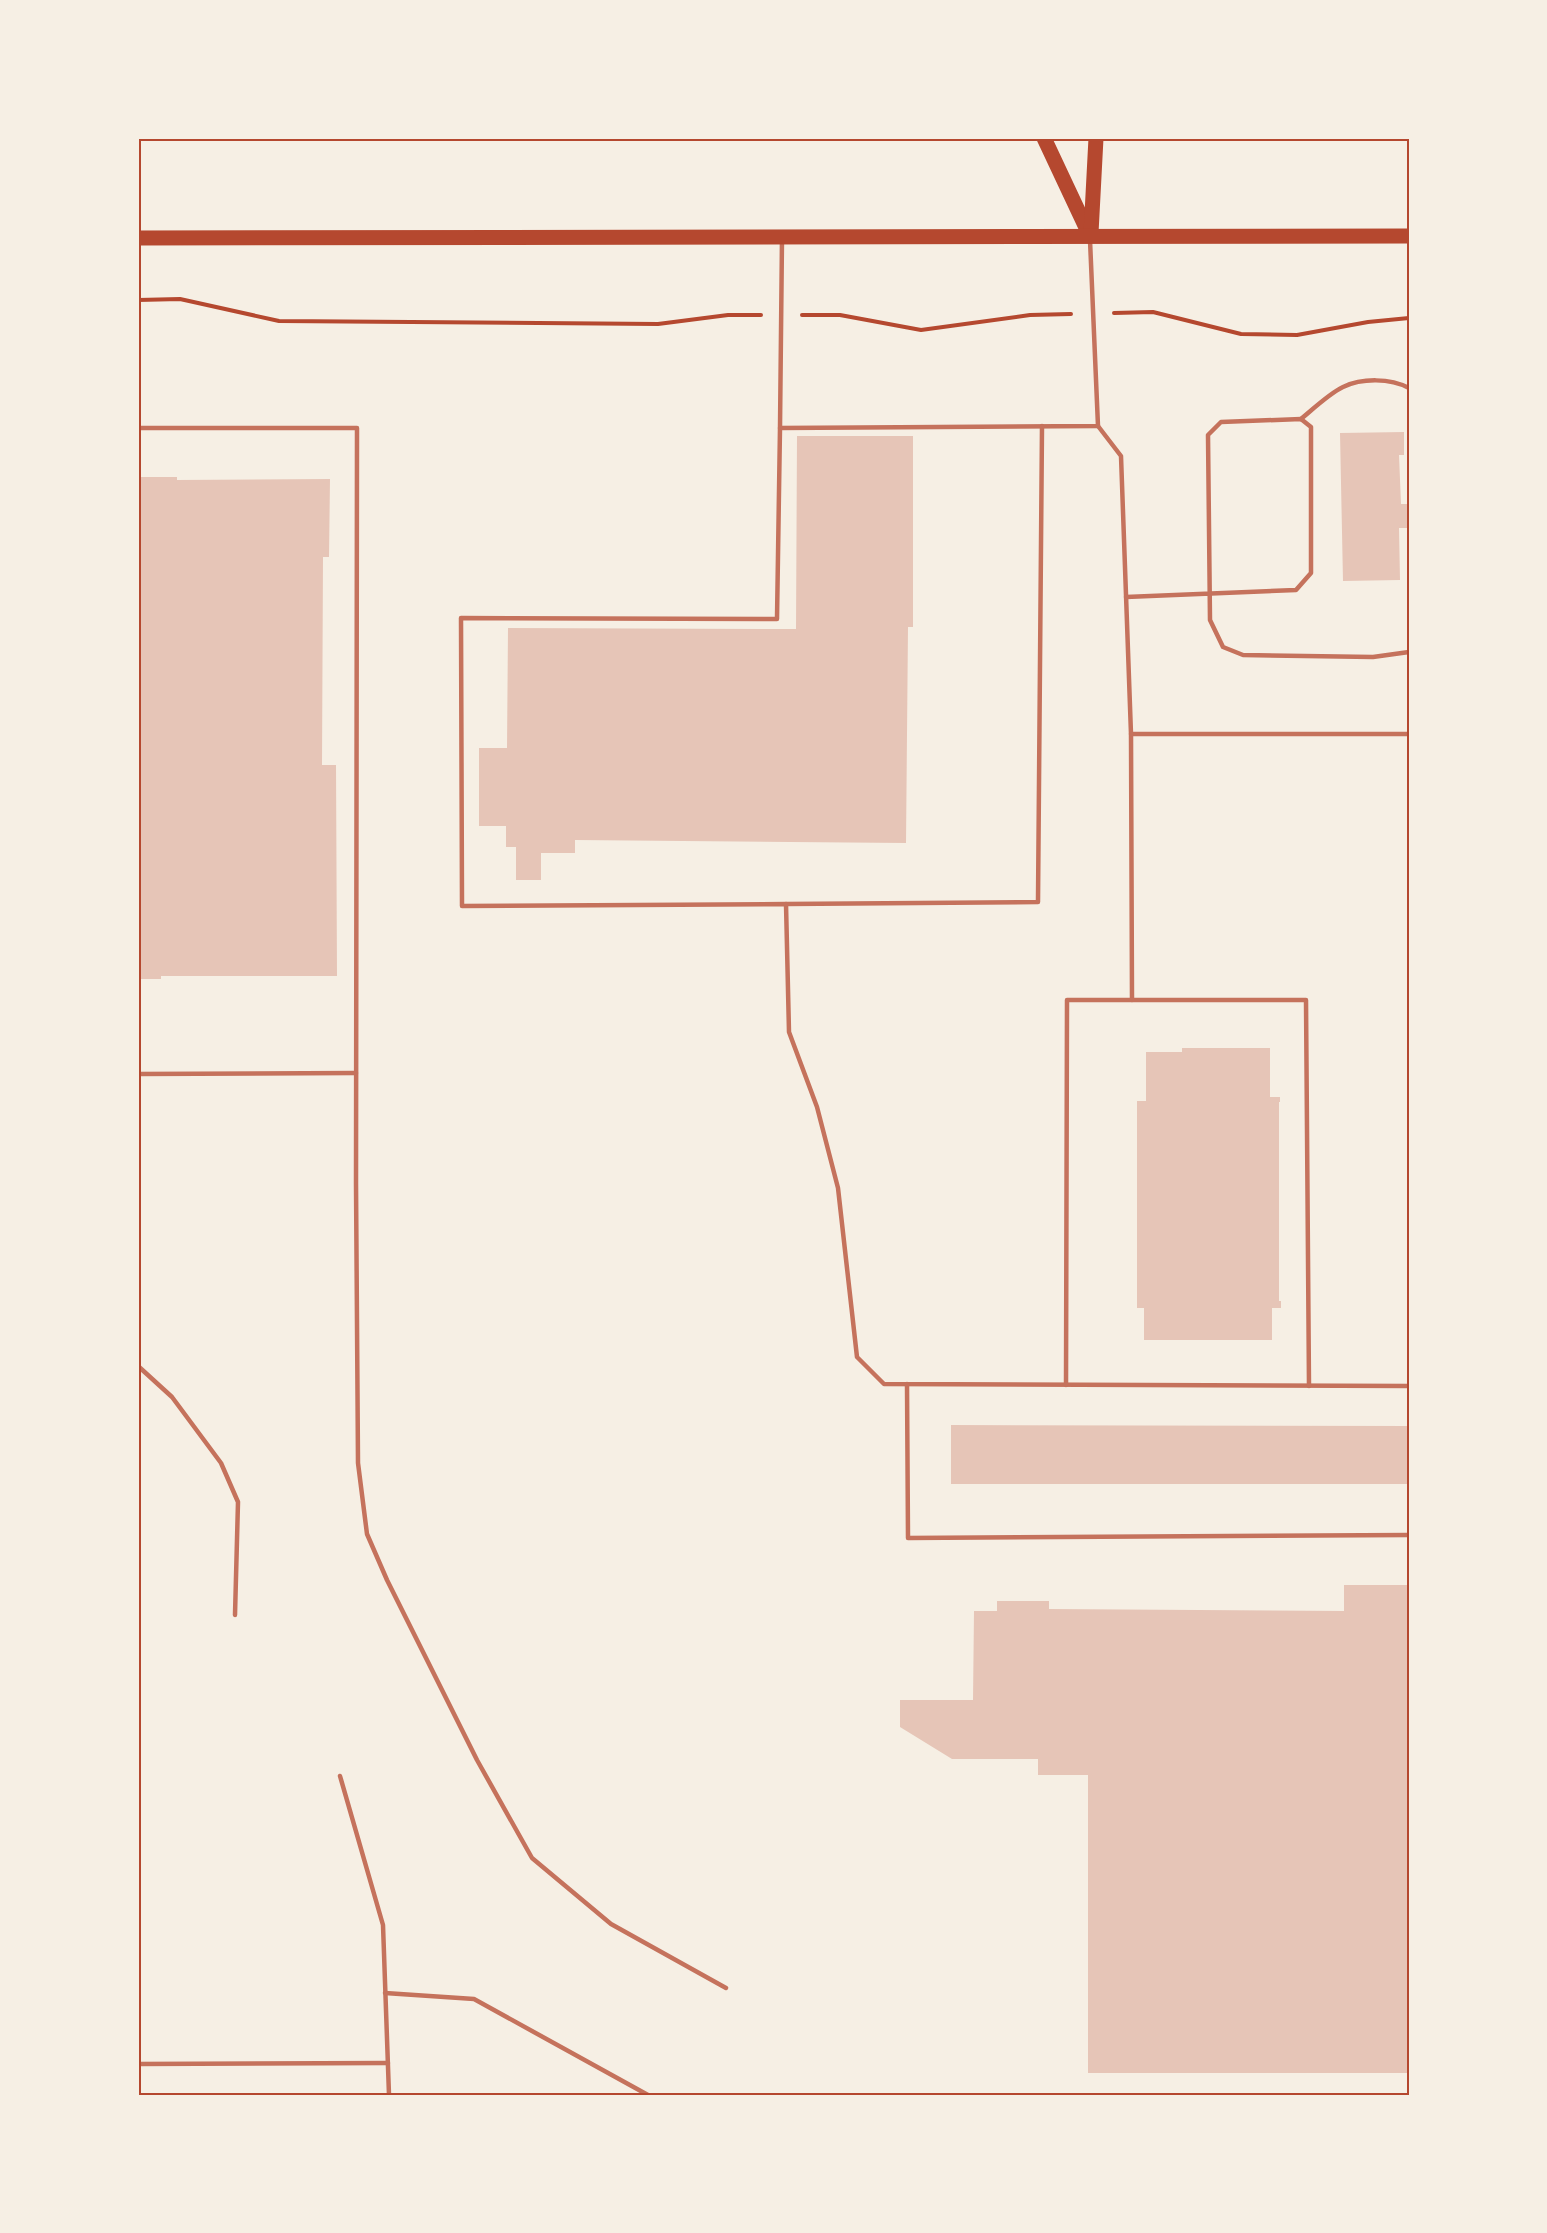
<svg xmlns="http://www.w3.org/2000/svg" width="1547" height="2233" viewBox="0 0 1547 2233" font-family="Helvetica,sans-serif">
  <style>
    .building { fill: #e6c5b7 }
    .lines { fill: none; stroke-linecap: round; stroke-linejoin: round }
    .path { stroke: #b5482f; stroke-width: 4 }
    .service { stroke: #c5725c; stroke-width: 4.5 }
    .primary { stroke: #b5482f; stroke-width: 15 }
    .neatline { fill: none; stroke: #b5482f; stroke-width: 2 }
  </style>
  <rect width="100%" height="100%" fill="#f6efe4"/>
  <!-- building -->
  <g class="building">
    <path d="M1404,432V455H1399L1401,504H1409V528H1399L1400,580L1343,581L1340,433Z"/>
    <path d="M797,436H913V627H908L906,843L575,840V853H541V880H516V847H506V826H479V748H507L508,628L796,629Z"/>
    <path d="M138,477H177V480L330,479L329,557H323L322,765H336L337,976H161V979H138Z"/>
    <path d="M1182,1048H1270V1097H1280V1102H1279V1301H1281V1308H1272V1340H1144V1308H1137V1101H1146V1052H1182Z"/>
    <path d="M951,1425L1409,1426V1484H951Z"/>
    <path d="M1344,1585H1409V2073H1088V1775H1038V1759H952L900,1727V1700H973L974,1611H997V1601H1049V1609L1344,1611Z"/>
  </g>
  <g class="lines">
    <!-- path -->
    <g class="path">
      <path d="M138,300L180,299L279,321L658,324L728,315H761"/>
      <path d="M1114,313L1153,312L1241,334L1297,335L1368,322L1409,318"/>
      <path d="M802,315H840L921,330L1030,315L1071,314"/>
    </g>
    <!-- service -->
    <g class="service">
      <path d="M1090,240L1098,426L780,428L777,619L461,618L462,906L786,904L789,1032L817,1107L838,1188L857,1357L884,1384L1409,1386"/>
      <path d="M1301,419C1313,409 1330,393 1343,387C1362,378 1390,378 1409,388"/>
      <path d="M1098,426L1121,456L1131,734H1409"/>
      <path d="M138,428H357L356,1183L358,1463L367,1534L387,1580L477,1760L532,1858L611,1924L726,1988"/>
      <path d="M780,428L782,238"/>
      <path d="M1126,597L1296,590L1311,573V427L1301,419L1221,422L1208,435L1210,620L1223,647L1243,655L1373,657L1409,652"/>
      <path d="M1131,734L1132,1000"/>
      <path d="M786,904L1038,902L1042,426"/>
      <path d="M138,1074L356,1073"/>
      <path d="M138,1366L172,1397L221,1463L238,1502L235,1615"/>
      <path d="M907,1384L908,1538L1409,1535"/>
      <path d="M1066,1385L1067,1000H1306L1309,1386"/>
      <path d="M340,1776L383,1925L389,2095"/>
      <path d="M385,1993L474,1999L648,2095"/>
      <path d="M138,2064L388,2063"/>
    </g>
    <!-- primary -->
    <g class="primary">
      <path d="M1044,138L1090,236"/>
      <path d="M1091,233L1096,138"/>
      <path d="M138,238L1409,236"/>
    </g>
  </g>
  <!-- border -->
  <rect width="1547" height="2233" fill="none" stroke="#f6efe4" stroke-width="279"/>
  <rect x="140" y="140" width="1268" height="1954" class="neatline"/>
</svg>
